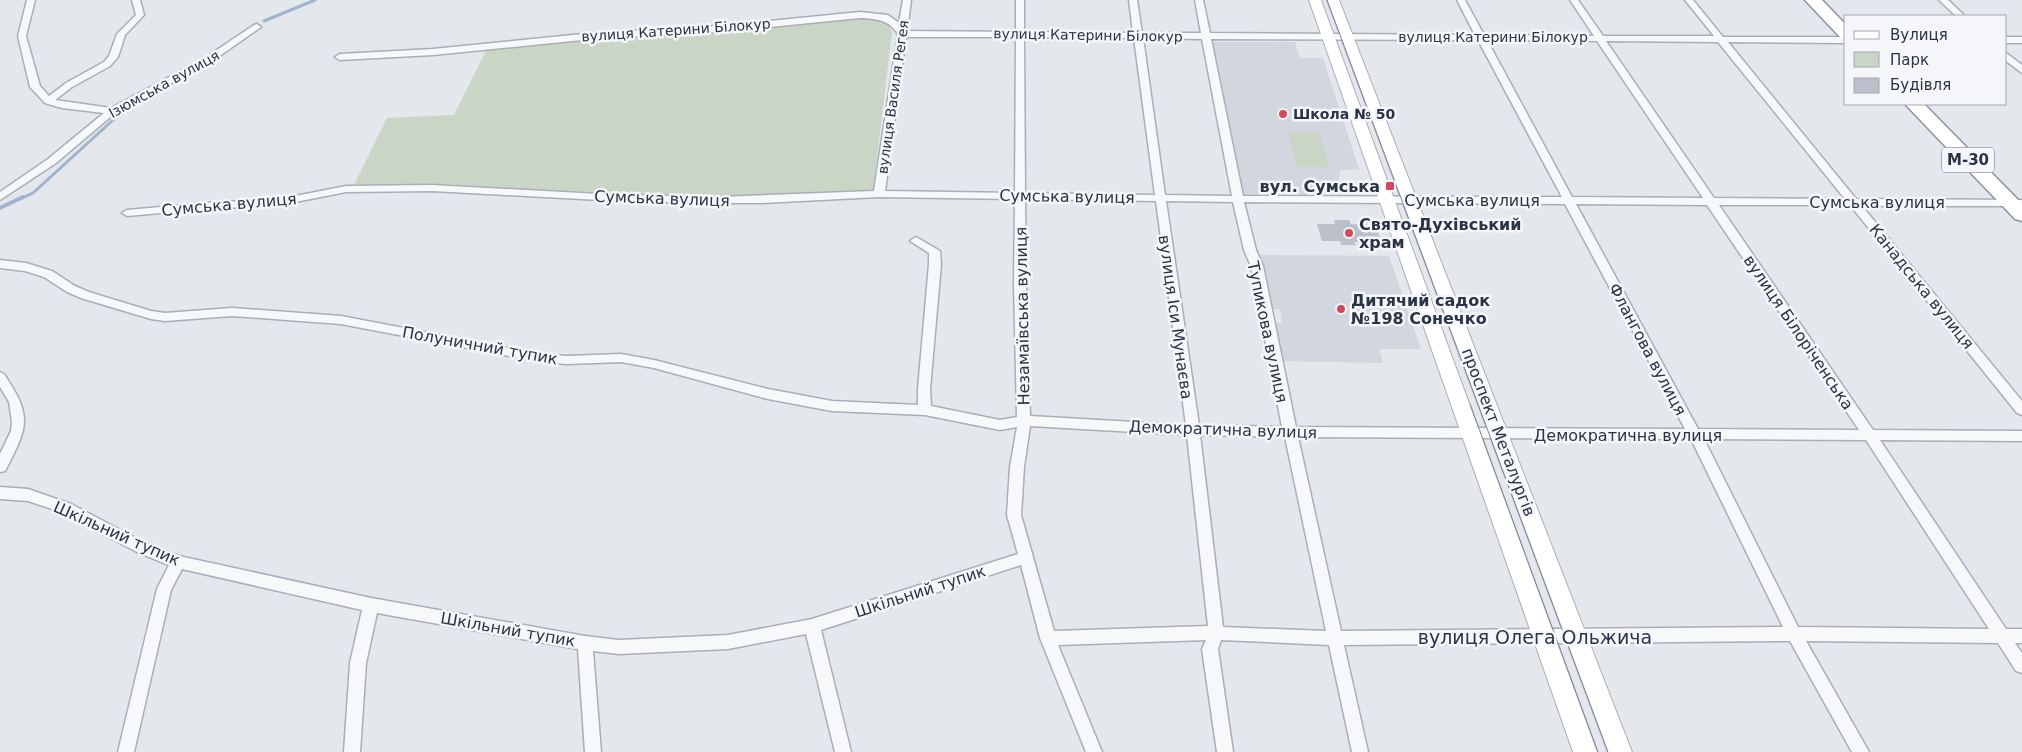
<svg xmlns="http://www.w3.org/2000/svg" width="2022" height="752" viewBox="0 0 2022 752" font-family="'DejaVu Sans',sans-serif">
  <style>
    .built { fill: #d2d6de }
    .green { fill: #c9d6c5 }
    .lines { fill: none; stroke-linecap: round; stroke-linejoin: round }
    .stream-far1 { stroke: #9fb4cc; stroke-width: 3 }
    .stream { stroke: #9fb4cc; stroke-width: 4 }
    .building { fill: #bbc0ca }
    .street-casing { stroke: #a9aeb7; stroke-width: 3 }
    .secondary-casing { stroke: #a9aeb7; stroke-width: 2 }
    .highway-casing { stroke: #8b94a3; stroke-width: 3 }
    .street { fill: #f7f8fa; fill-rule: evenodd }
    .secondary { fill: #fff; fill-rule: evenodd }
    .highway { fill: #fff; fill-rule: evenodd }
    .tram { stroke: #7d8696; stroke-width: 1 }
    .poi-dot { fill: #d1495b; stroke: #f4f6f9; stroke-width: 2 }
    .labels { text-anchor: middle; stroke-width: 5; stroke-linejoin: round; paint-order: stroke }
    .far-street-label { font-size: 14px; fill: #2b3445; stroke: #f4f6f9 }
    .far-poi-label { font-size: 14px; font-weight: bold; fill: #2b3445; stroke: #f4f6f9; text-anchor: start }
    .shield { fill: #f4f6f9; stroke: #676e7b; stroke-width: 1 }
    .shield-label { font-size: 15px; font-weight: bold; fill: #2b3445 }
    .poi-label { font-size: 16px; font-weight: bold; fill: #2b3445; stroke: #f4f6f9; text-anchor: start }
    .street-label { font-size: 16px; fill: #2b3445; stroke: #f4f6f9 }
    .near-street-label { font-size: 19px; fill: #2b3445; stroke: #f4f6f9 }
  </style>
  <rect width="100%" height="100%" fill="#e4e7ec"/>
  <!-- built -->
  <g class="built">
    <path d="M1211,42H1295L1300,58H1323L1359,169L1341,170L1335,194H1242Z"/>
    <path d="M1260,255L1389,256L1421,349H1379L1383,363L1282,361L1274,323H1282L1280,309H1271Z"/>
  </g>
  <!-- green -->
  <g class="green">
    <path d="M866,16L885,20L892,32L873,191L761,198L629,195L440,184L354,185L387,118L454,115L487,49L603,37Z"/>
    <path d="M1288,132H1319L1329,167H1297Z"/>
  </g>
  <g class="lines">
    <!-- stream-far1 -->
    <g class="stream-far1">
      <path d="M264,21L315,0"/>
      <path d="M20,199L33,193L113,120L164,86"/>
    </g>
    <!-- stream -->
    <path class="stream" d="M0,208L23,197"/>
  </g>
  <!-- building -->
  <path class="building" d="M1334,220H1349L1351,224L1376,225L1381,242H1354L1356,245H1341L1340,241H1322L1317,224H1335Z"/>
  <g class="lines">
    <defs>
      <g id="street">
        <path d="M27,0H35L26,36L40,86L49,96L66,83L104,62L109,56L117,34L136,15L132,0H140L144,15L125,35L118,57L110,66L72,87L55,100L111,108L205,58L254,25L257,24L261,27L211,62L115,113L56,163L0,200V192L48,159L104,113L62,108L45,103L30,87L18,36Z"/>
        <path d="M903,0H911L907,31L1016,32V0H1024V32L1133,33L1129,0H1137L1142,33H1201L1195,0H1203L1210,33L1475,35L1457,0H1465L1484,35L1594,36L1570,0H1578L1603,36H1714L1685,0H1693L1723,37H1846V43L1728,42L1856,199L2022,200V206H1862L2022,401V415L2017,413L1850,205H1719L1873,430L2022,431V441L1880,440L2006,629H2022V643H2015L2022,653V673L2016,671L1998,643L1806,641L1869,752H1852L1790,641L1344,645L1368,752H1352L1329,645L1221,640L1218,649L1233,752H1217L1202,649L1206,640L1058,645L1102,752H1086L1040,638L1021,565L821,630L851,752H835L806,634L728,649L619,654L593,651L601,752H585L578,649L377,613L366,663L360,752H344L350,663L362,610L182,569L171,590L134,752H118L157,589L169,565L137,552L61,512L28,501L0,499V487L28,489L71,504L147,544L179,556L371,598L585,636L619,640L728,635L812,619L1018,554L1007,515L1010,467L1017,427L1000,430L925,415L832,411L768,399L654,368L621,362L567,364L540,362L341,324L232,316L165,321L151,319L81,298L67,292L44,277L25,271L0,268V260L26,263L52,271L75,286L89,292L151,311L165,313L232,308L341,316L540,354L567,356L621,354L654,360L768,389L832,401L918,405V389L929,264V253L910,241L916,237L940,251L941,264L930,389L931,406L1000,420L1017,417L1014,284L1015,199L879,197L760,203H720L618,201L432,191L346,192L275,206L217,208L127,216L122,213L127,210L217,202L275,200L346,186L432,185L618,195L720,197L874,191L898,34C888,19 876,19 860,18L718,32L592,39L433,55L340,60L335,57L340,54L433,49L592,33L718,26L860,12L888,15L899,23ZM906,37H1016L1015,193L885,191ZM1024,37L1134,38L1155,195L1025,193ZM1143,38L1202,39L1232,196L1165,195ZM1211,39L1478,40L1562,197L1243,196ZM1487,40L1597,41L1703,198L1572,197ZM1606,41L1718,42L1845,199L1714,198ZM1025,199L1156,201L1186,425L1030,416L1026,284ZM1166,201L1233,202L1244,250L1251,266L1282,427L1199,425ZM1244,202L1565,204L1685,429L1296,427L1263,266L1256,250ZM1576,204L1707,205L1859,430L1698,429ZM1030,426L1187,435L1208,626L1054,631L1021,515L1024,467ZM1200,435L1285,437L1326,631L1223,627ZM1298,437L1691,439L1783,627L1341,631ZM1704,439L1866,440L1989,629L1798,627Z"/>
        <path d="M1939,0H1948L1965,16H1956Z"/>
        <rect x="2006" y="37" width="16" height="6"/>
        <path d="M2006,53L2022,65V73L2006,61Z"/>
        <path d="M0,372L4,374C33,417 28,427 5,471L0,472V454L11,431L12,422L9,402L0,387Z"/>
      </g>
      <g id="secondary">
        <path d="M1309,0H1321L1597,752H1573Z"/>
        <path d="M1327,0H1339L1632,752H1608Z"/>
      </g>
      <g id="highway">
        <path d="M1805,0H1822L1846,25V39L1840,37Z"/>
        <path d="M1905,104H1924L2022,204V221L2015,219Z"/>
      </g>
    </defs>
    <!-- street casing -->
    <use href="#street" class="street-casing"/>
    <!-- secondary casing -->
    <use href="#secondary" class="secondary-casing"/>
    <!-- highway casing -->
    <use href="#highway" class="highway-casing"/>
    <!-- street -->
    <use href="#street" class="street"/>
    <!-- secondary -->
    <use href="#secondary" class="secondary"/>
    <!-- highway -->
    <use href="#highway" class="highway"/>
    <!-- tram -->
    <g class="tram">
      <path d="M1327,0L1608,752"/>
      <path d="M1470,404L1598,752"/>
    </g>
  </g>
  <!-- markers -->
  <g class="poi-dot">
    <circle cx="1283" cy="114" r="5"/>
    <rect x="1385" y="181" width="10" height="10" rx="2.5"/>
    <circle cx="1349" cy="233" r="5"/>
    <circle cx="1341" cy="309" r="5"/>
  </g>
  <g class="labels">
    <!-- far-street labels -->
    <g class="far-street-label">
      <text transform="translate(676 30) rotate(-4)" y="5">вулиця Катерини Білокур</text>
      <text transform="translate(1088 35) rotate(1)" y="5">вулиця Катерини Білокур</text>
      <text x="1493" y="42">вулиця Катерини Білокур</text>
      <text transform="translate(164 84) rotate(-29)" y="5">Ізюмська вулиця</text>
      <text transform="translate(893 97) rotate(-82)" y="5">вулиця Василя Регея</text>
    </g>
    <!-- far-poi labels -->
    <g class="far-poi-label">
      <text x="1293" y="119">Школа № 50</text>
    </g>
    <!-- shield labels -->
    <rect class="shield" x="1942" y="147.5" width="52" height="25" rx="4"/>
    <g class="shield-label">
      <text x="1968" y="165">М-30</text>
    </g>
    <!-- poi labels -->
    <g class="poi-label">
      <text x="1380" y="192" text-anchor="end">вул. Сумська</text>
      <text x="1359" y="230">Свято-Духівський<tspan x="1359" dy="18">храм</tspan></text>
      <text x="1351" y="306">Дитячий садок<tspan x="1351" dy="18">№198 Сонечко</tspan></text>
    </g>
    <!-- street labels -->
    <g class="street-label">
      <text transform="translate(1067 196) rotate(1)" y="6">Сумська вулиця</text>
      <text transform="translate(662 198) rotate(2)" y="6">Сумська вулиця</text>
      <text x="1472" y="206">Сумська вулиця</text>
      <text x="1877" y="208">Сумська вулиця</text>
      <text transform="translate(229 204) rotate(-5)" y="6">Сумська вулиця</text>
      <text transform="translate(1922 286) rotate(51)" y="6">Канадська вулиця</text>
      <text transform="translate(1022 316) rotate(-91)" y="6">Незамаївська вулиця</text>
      <text transform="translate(1176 317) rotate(82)" y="6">вулиця Іси Мунаєва</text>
      <text transform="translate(1268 332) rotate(78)" y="6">Тупикова вулиця</text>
      <text transform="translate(1799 332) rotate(56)" y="6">вулиця Білоріченська</text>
      <text transform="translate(480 345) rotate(10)" y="6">Полуничний тупик</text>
      <text transform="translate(1648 349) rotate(62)" y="6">Флангова вулиця</text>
      <text transform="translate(1223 429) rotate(2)" y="6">Демократична вулиця</text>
      <text transform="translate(1499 432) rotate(69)" y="6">проспект Металургів</text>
      <text x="1628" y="441">Демократична вулиця</text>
      <text transform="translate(117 533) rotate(24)" y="6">Шкільний тупик</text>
      <text transform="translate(920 591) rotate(-18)" y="6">Шкільний тупик</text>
      <text transform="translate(508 629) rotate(10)" y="6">Шкільний тупик</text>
    </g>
    <!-- near-street labels -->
    <g class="near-street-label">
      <text x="1535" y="644">вулиця Олега Ольжича</text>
    </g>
  </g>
  <!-- legend -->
  <rect x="1844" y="15" width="162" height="90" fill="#f4f6f9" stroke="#a4a8b1"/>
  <rect x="1854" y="31" width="25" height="8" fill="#ffffff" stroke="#a4a8b1"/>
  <text x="1890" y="40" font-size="15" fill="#2b3445">Вулиця</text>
  <rect x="1854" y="52" width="25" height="15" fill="#c9d6c5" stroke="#a4a8b1"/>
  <text x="1890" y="65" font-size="15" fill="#2b3445">Парк</text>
  <rect x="1854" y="78" width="25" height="15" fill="#bbc0ca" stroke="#a4a8b1"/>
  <text x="1890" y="90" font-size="15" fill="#2b3445">Будівля</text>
</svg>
